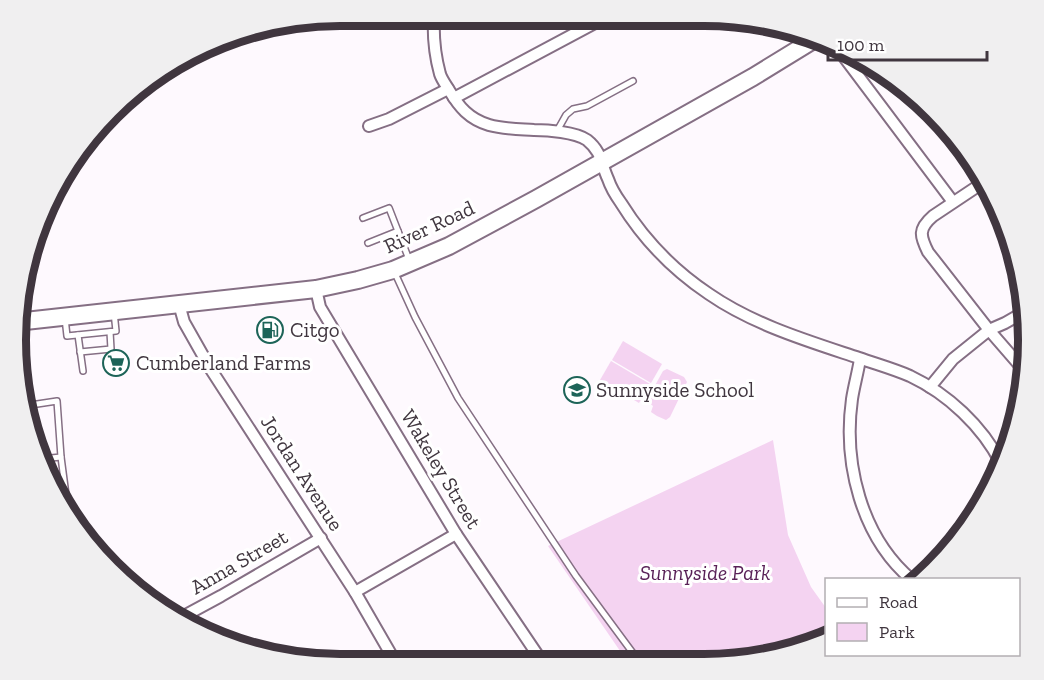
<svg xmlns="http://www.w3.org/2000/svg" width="1044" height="680" viewBox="0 0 1044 680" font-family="'Zilla Slab',serif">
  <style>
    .green { fill: #f4d3f1 }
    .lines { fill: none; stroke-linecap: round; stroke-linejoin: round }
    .lane-casing { stroke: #856f84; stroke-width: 8 }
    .street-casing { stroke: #856f84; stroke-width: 14 }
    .secondary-casing { stroke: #856f84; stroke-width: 20 }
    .lane { stroke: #fff; stroke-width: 5 }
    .street { stroke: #fff; stroke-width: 10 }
    .secondary { stroke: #fff; stroke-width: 16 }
    .labels { text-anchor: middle; stroke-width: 6; stroke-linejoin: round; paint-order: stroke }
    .street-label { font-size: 21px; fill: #40363f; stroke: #fff }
    .poi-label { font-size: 21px; fill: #40363f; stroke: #fff; text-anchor: start }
    .park-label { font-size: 21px; font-style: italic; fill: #592157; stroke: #fff }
    .rim { fill: none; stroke: #40363f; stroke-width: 8 }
  </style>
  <rect width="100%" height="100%" fill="#fef9fe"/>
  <!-- green -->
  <g class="green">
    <path d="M623,341L662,364L651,383L612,360Z"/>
    <path d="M611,361L650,384L639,403L600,380Z"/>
    <path d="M667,369L684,377L687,382L670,417L666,420L657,416L651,412L653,406L648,402V398L663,371Z"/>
    <path d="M773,440L788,535L811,587L826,608V637L725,664H629L548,546Z"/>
  </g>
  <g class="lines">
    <defs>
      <g id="lane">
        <path d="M557,131L566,115L573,109L587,106L633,81"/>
        <path d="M363,218L389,208L410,262"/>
        <path d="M368,243L398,231"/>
        <path d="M394,271L415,317L458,398L576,576L641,664"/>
        <path d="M65,318L67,336L116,331L114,312"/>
        <path d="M78,335L83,371"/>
        <path d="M80,352L111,349L110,332"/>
        <path d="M24,406L57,401L61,457L41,459"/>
        <path d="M61,457L68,510L66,512"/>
      </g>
      <g id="street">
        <path d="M434,16C433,35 435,56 440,74C442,80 446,85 449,90C459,107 469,119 489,125C503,129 519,129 534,130C548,130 575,132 587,140C602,152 601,164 608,179C611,188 616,196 621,203C644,240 673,270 709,294C754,325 808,341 859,358C876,364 894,369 910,376C948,394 982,426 1001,463"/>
        <path d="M835,45L953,202"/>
        <path d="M454,98L606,17"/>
        <path d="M369,126L389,119L448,89"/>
        <path d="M984,182L933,216C918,229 920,236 928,252L989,330L1022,368"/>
        <path d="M316,289L320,307L456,534L543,663"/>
        <path d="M179,304L184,322L210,368L355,592L396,663"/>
        <path d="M860,359C858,372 854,386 852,399C843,463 861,537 912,580"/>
        <path d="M930,387L953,359L989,330L1005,323L1026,311"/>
        <path d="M355,592L456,534"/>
        <path d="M177,618L184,616L221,596L321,538"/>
      </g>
      <path id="secondary" d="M16,322L316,289L358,280L393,270L449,246L536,199L753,77L815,39"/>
    </defs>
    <!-- lane casing -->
    <use href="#lane" class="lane-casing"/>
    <!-- street casing -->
    <use href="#street" class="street-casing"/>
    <!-- secondary casing -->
    <use href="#secondary" class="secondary-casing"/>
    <!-- lane -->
    <use href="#lane" class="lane"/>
    <!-- street -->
    <use href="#street" class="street"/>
    <!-- secondary -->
    <use href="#secondary" class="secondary"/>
  </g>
  <!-- icons -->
  <defs>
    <symbol id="fuel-ring" viewBox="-11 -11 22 22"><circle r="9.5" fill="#fff" stroke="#1d6458" stroke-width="1.5"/><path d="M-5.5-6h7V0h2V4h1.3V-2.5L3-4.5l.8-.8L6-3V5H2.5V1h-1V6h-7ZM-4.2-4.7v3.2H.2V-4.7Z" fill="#1d6458"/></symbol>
    <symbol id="supermarket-ring" viewBox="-11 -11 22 22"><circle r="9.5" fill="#fff" stroke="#1d6458" stroke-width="1.5"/><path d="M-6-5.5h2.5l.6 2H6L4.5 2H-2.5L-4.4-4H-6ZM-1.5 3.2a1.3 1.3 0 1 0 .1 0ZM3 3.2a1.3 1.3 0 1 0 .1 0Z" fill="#1d6458"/></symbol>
    <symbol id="school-ring" viewBox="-11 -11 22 22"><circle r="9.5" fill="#fff" stroke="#1d6458" stroke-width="1.5"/><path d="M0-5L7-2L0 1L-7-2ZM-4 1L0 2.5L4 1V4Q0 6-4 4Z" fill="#1d6458"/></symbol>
  </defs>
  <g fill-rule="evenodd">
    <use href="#fuel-ring" x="255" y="315" width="30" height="30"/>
    <use href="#supermarket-ring" x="101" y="348" width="30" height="30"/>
    <use href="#school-ring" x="562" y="375" width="30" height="30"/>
  </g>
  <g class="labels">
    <!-- street labels -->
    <g class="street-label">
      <text transform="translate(429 227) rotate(-25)" y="7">River Road</text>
      <text transform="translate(441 469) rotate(59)" y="7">Wakeley Street</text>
      <text transform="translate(302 473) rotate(57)" y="7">Jordan Avenue</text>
      <text transform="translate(239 562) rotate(-30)" y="7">Anna Street</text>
    </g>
    <!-- poi labels -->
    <g class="poi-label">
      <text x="290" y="337">Citgo</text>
      <text x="136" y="370">Cumberland Farms</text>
      <text x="596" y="397">Sunnyside School</text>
    </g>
    <!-- park labels -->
    <g class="park-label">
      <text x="705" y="580">Sunnyside Park</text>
    </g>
  </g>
  <!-- crop -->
  <path d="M0 0H1044V680H0ZM340 26H704A314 314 0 0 1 1018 340V340A314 314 0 0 1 704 654H340A314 314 0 0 1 26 340V340A314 314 0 0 1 340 26Z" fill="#f0eff0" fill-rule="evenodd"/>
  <path class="rim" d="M340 26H704A314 314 0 0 1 1018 340V340A314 314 0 0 1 704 654H340A314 314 0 0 1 26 340V340A314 314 0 0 1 340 26Z"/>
  <!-- legend -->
  <rect x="825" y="578" width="195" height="78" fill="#ffffff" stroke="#b3afb2" stroke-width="1.5"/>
  <rect x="837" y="598" width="30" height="9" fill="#ffffff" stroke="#b3afb2" stroke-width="1.5"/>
  <text x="879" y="608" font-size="18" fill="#40363f">Road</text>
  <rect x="837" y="623" width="30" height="18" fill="#f4d3f1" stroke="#b3afb2" stroke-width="1.5"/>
  <text x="879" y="638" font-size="18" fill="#40363f">Park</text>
  <!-- scale -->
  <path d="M828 51v9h159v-9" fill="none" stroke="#40363f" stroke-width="3"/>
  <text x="837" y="51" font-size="18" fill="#40363f" stroke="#ffffff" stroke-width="4.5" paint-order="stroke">100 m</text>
</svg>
